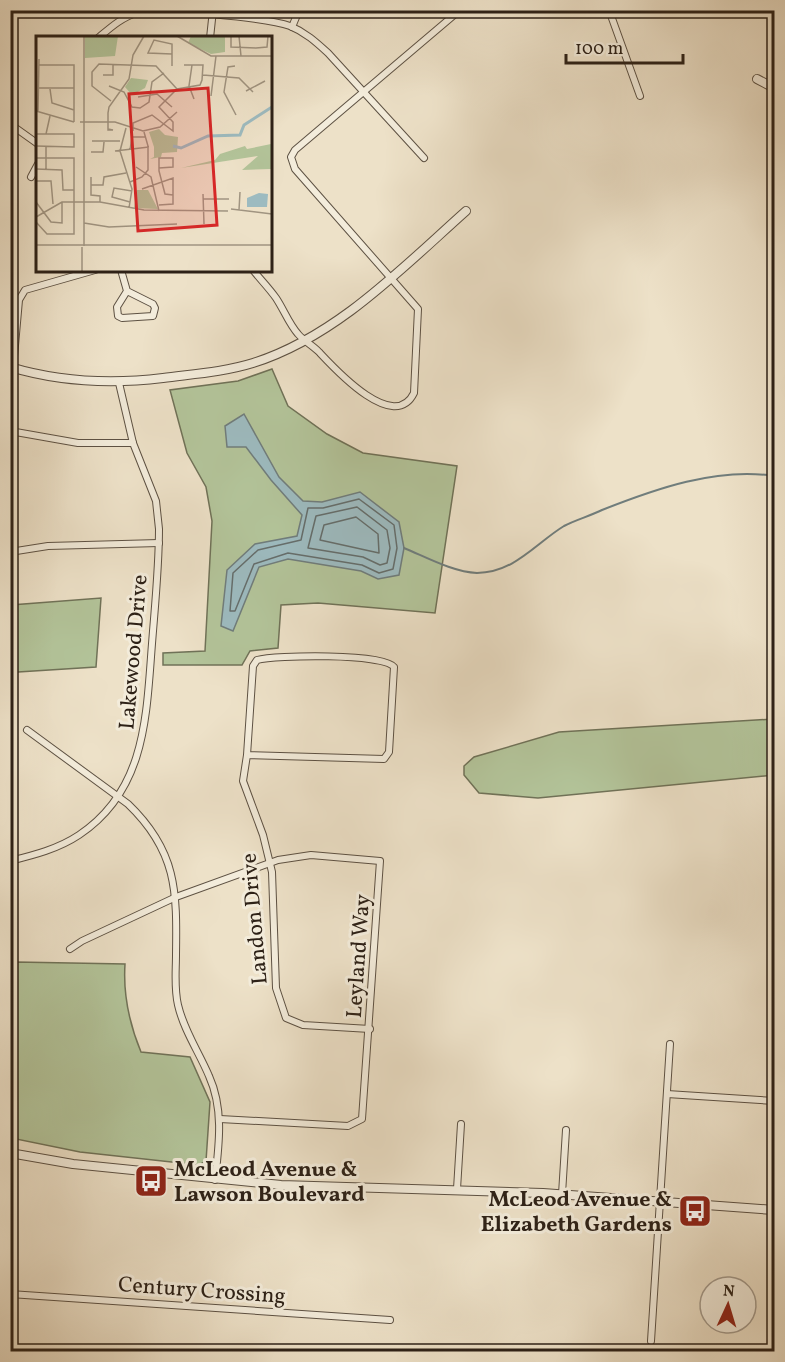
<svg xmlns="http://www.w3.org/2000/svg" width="785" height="1362" viewBox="0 0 785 1362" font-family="Vollkorn,serif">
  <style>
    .green { fill: #b3c49a; stroke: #707258; stroke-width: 1.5 }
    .water { fill: #9dbbc0; stroke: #707d7c; stroke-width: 1.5 }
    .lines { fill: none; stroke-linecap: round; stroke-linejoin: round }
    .shore { stroke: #656e6c; stroke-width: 1.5 }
    .stream { stroke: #707d7c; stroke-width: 2 }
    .minor-casing { stroke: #5d5143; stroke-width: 8 }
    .tertiary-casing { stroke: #5d5143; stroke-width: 10 }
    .minor { stroke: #f3ecdb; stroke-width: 6 }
    .tertiary { stroke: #f3ecdb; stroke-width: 8 }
    .labels { text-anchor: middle; stroke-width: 6; stroke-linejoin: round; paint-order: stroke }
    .street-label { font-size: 22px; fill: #2d2117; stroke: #f3ecdb }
    .poi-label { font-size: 22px; font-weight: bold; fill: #2d2117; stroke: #f3ecdb; text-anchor: start }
    .inset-river { fill: none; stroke: #9dbbc0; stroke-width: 3 }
    .inset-road { fill: none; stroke: #a09481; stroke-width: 1.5 }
    .view { fill: #d62828; fill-opacity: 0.15; stroke: #d62828; stroke-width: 3 }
    .inset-edge { fill: none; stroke: #2d2117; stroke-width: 3 }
  </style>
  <rect width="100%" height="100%" fill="#ede1c8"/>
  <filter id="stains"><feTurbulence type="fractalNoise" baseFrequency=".00333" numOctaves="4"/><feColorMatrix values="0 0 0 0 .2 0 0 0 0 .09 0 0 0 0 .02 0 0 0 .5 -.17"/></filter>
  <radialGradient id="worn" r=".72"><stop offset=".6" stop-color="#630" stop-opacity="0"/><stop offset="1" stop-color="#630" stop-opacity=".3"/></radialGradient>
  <!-- green -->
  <g class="green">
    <path d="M272,369L288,406L327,434L363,453L457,466L435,613L318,603L281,605L278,648L250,651L242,665H163V653L205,651L212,521L206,487L187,453L170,390L238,381Z"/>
    <path d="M101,598L96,667L18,672L11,676V605Z"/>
    <path d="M774,719V775L538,798L479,793L464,775V766L474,757L559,732Z"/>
    <path d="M16,962L125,964C123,995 129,1023 141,1052L190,1057L210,1102L206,1161L199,1165L80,1152L11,1138L10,1004Z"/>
  </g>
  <!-- water -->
  <path class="water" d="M244,414L279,477L303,501L322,502L360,492L399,522L404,548L399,575L378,579L361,571L288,559L259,567L233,631L221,626L227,570L255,544L297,536L302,515L271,480L246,447H227L225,426Z"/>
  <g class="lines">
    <!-- shore -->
    <g class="shore">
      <path d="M359,499L394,525L397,548L393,569L379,573L362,565L288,553L254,564L235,611H230L233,573L258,550L301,540L308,508H323Z"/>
      <path d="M357,507L387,530L390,548L387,563L380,565L363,557L308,548L316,516Z"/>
      <path d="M356,517L378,534L379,553L320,540L324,525Z"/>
    </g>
    <!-- stream -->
    <path class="stream" d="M404,548C426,557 453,572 477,573C514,573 536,543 564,526C575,520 590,516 602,510C655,489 717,467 774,476"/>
    <defs>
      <g id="minor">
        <path d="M609,10L640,96"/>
        <path d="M292,27L299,10"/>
        <path d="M98,38C110,28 122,17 137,13C159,7 268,18 290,26C305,32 316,42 328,53L424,158"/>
        <path d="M210,38L213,10"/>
        <path d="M10,124L38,144"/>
        <path d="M31,177L38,164"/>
        <path d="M121,270L127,291L153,304L155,308L153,316L122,318L118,316L117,307L127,291"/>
        <path d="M253,270C260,279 269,288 276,298C284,310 289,324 298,334C304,341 312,345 319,352C334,368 394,434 414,393L418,309L295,169L291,157L295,150L460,10"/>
        <path d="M13,368L19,300L25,290L95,270"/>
        <path d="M10,431L78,443H133"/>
        <path d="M10,552L48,546L159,543"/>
        <path d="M27,730L128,804C177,851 177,891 176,955C176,971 174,988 178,1005C184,1031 199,1052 209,1076C224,1109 219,1145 215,1180"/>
        <path d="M247,755L384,759L389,752L394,667C384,653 275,655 257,660L253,666L247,755L243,781L263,835L272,872L276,988L286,1018L303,1025L370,1029"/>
        <path d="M10,861C34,855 58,849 79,835C142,793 146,725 151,657C154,614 159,571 159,529L156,501L133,443L119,383"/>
        <path d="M70,949L82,941L176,897L278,860L311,855L380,861L362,1119L348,1126L220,1119"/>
        <path d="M667,1094L774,1101"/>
        <path d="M457,1189L461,1124"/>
        <path d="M562,1194L566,1130"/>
        <path d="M10,1294L390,1320"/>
        <path d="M651,1341L670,1044"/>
      </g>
      <g id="tertiary">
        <path d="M757,79L774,88"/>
        <path d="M10,367C60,382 113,384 163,378C193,374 224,372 253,363C336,337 402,268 466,211"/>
        <path d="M10,1153L73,1164L281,1185L543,1193L774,1210"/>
      </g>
    </defs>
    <!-- minor casing -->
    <use href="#minor" class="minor-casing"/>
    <!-- tertiary casing -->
    <use href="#tertiary" class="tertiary-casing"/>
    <!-- minor -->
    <use href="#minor" class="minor"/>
    <!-- tertiary -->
    <use href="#tertiary" class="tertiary"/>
  </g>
  <!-- icons -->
  <defs>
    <symbol id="bus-square" viewBox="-11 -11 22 22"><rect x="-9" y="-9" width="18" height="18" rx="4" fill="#8f2418" stroke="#f3ecdb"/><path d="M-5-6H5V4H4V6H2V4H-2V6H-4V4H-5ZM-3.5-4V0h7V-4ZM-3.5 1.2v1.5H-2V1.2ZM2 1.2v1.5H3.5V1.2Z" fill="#fff"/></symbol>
  </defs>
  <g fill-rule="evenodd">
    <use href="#bus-square" x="132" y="1162" width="38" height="38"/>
    <use href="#bus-square" x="676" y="1192" width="38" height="38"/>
  </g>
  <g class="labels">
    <!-- street labels -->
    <g class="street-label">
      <text transform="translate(132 652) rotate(-85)" y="8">Lakewood Drive</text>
      <text transform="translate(253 919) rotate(-95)" y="8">Landon Drive</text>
      <text transform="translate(357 956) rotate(-86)" y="8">Leyland Way</text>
      <text transform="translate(202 1289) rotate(4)" y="8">Century Crossing</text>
    </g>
    <!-- poi labels -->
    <g class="poi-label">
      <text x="174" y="1176">McLeod Avenue &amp;<tspan x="174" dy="25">Lawson Boulevard</tspan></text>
      <text x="672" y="1206" text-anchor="end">McLeod Avenue &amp;<tspan x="672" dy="25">Elizabeth Gardens</tspan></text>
    </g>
  </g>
  <!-- overview -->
  <g transform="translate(36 36)">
    <rect width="236" height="236" fill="#ede1c8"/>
    <path d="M49,0H82L79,20L49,22ZM155,0H189V16L175,18L152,7ZM95,42L112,44L109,52L96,59L89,51ZM123,93L129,99L142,101L141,116L126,117L125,121L114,123L118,121V111L113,96ZM235,108V133L206,134L222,120L145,132L179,124L184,118L209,110L211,113ZM101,154H112L122,173L98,172Z" fill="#b3c49a"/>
    <path d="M223,157L232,158L231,171H211V162Z" fill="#9dbbc0"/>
    <path class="inset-river" d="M137,110L145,112L172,100L204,99L208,89L236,71"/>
    <path class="inset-road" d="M48,0V210M141,0L175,20H236M195,0V11L220,12L231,11L232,0M203,0L205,20M136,18L112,17L118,4L136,8V30M3,29H38V86M156,29L153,50L158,63M199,30L192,31L188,56L200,79M67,39H77V28M167,39L203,42L217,56M73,50L88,56L96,71L104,72L113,66L116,46L128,37M2,52H38M14,53L16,67L38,74M210,55L229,45M175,60L180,20M102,61L121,58L136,71M75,65L56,50V36L63,28L120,30L141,53M0,75L38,86M2,75L3,23M44,86H79L107,95L124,91L141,76M90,92L84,115L96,153L93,172M72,93L77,94H72V77L73,71L93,43L97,19L108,0M97,95V87L116,79L137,95V86L123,71L141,53L164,49L166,44L167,29H148M0,98H38V111L0,110M10,98L14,80M56,105H84M10,111V133M94,114L96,101H109M79,115L113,111M55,116H67L68,106M0,122H38V198H11L0,186M100,131L115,141L123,175M123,132L137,131V122H123V135L129,158L137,159M0,133L26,134L27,154H38M55,141V159L64,160V166M0,145H15L17,168M94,146L106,141L112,134V110L108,96M55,149H67L68,141L90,137M106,153L137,142V168L123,169M167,158L168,188M167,163H193M0,166L15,186L26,187V166M94,166L76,161L78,152L96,155M195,173L236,178M203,174L204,156M0,181L26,166H64L108,174L192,175M48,187L73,191L141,188M0,209H236M46,235V211"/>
    <path class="view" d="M172,52L181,189L102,195L93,58Z"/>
    <rect width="236" height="236" class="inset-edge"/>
  </g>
  <!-- margin -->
  <rect width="785" height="1362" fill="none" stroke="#ede1c8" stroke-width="36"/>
  <rect x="12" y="12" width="761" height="1338" fill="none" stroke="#2d2117" stroke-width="3"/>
  <rect x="18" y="18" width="749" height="1326" fill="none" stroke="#2d2117" stroke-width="1.5"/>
  <!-- north arrow -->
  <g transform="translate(728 1305) rotate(4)"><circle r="28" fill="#f3ecdb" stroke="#a49b8d" stroke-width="1.5"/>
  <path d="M0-4.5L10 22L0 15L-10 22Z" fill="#8f2418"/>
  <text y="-9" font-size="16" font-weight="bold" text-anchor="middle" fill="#2d2117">N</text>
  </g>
  <!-- scale -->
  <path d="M566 54v9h117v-9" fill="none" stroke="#2d2117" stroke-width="3"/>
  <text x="575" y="54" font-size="18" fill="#2d2117" stroke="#f3ecdb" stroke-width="4.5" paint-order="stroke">100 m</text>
  <rect width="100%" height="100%" filter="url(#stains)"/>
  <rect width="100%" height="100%" fill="url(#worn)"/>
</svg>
